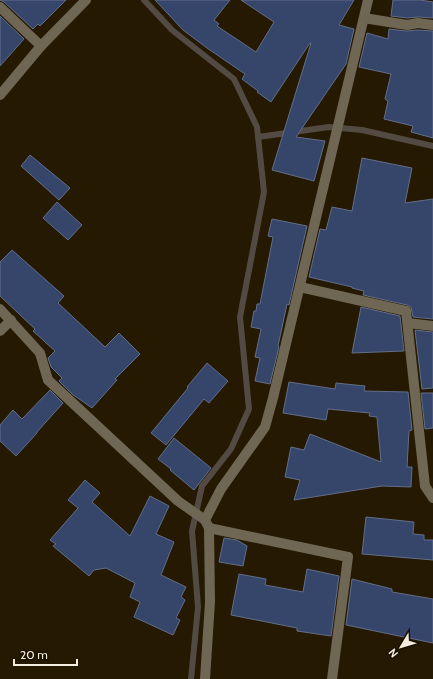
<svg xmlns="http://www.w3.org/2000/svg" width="433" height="679" viewBox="0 0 433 679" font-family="Cabin,sans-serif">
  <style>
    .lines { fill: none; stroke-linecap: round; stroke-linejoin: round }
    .stream { stroke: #534b43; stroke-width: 6 }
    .building { fill: #36456a; stroke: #626e89 }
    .minor { stroke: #6f6654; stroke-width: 10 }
  </style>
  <rect width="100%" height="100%" fill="#251a01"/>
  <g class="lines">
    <!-- stream -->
    <g class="stream">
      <path d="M144,0L172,30L234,79L257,127L264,192L240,317L249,409L231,449L202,486L192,531L198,607L191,679"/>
      <path d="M258,137L329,127L362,130L433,146"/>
    </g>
  </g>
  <!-- building -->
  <g class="building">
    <path d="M0,0H66L40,26L38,24L33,29L4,2Z"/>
    <path d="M155,0H230L214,20L219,24L217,26L256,52L274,22L241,0H354L339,25L354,29L346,64L296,137L325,141L314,181L272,170L311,43H310L271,102L257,92L258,91L242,79L245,74L207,48L183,30Z"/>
    <path d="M393,0H420L433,2V18L419,17L407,18L391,16Z"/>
    <path d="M0,16L24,39L0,66Z"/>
    <path d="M389,29L406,31L418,30L433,31V138L411,132L413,126L384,119L388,101L385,99L391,74L359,67L367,33L388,39Z"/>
    <path d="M30,155L70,188L59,200L21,166Z"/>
    <path d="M362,158L412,168L405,203L433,199V319L413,317L411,307L407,305L363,295L364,291L352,288V287L309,277L320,229L326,230L332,207L352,211Z"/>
    <path d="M57,202L82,225L68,240L43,218Z"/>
    <path d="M272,219L307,226L289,305L287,304L278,346L279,347L270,384L255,381L260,358L255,357L261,329L251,327L254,311H256L257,304H260L273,237L268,236Z"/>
    <path d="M12,250L64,296L58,303L105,347L119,333L140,354L115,379L117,380L92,408L72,394L59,381L62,378L51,367L48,358L55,351L33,331L35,329L0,296V262Z"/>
    <path d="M361,307L400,316L404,351L352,353Z"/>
    <path d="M415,330L433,332V388L422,389Z"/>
    <path d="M207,363L228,381L209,403L204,399L166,445L151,433L188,388L187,387Z"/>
    <path d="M289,382L335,389L336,383L365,386L364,391L408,392L412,430L409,431L407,467H412L411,487L382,486L294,500L300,480L285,477L291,447L304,450L310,434L381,462L377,417L369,416L370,413L328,409L326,420L283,413Z"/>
    <path d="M50,390L63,403L37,432V433L16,456L0,441V425L13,410L22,419Z"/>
    <path d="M421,393H433V428L425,429Z"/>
    <path d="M174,438L211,468L194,490L170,470L171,469L158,459Z"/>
    <path d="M85,480L100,493L92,502L130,536L150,496L169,506L156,534L174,542L161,575L186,587L181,597L185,600L176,618L180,620L173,635L134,617L140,602L130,597L135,583L106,568L94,570L89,576L53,546L56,544L50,540L78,508L68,500Z"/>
    <path d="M366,517L414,522L413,534L424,535V540H433V560L362,554Z"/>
    <path d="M224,538L237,540L247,546L243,566L219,562Z"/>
    <path d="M307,569L339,576L331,636L297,631V628L231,615L239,574L266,579L265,585L303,592Z"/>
    <path d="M352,579L392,589V592L433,599V643L346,625Z"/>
  </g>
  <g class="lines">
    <!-- minor -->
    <g class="minor">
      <path d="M0,7L41,46"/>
      <path d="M364,18L407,25L418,23L433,25"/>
      <path d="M0,95L41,46L86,0"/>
      <path d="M300,287L406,311L425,486L433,498"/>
      <path d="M0,309L40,353L48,380L178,501L205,520L209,528L210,602L205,679"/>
      <path d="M408,323L433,326"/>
      <path d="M0,331L11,320"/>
      <path d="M205,520L221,489L265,427L273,398L368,0"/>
      <path d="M209,528L348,557L332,679"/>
    </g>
  </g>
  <!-- north arrow -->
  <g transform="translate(401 647) rotate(232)" stroke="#1c1100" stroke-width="3" paint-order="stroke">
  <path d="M0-3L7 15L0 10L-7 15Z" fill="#f5edde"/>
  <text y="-6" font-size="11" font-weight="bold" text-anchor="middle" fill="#f5edde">N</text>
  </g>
  <!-- scale -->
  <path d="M14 659v6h63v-6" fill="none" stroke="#f5edde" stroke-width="2"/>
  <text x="20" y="659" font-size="12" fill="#f5edde" stroke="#1c1100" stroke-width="3" paint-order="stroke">20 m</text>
</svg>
